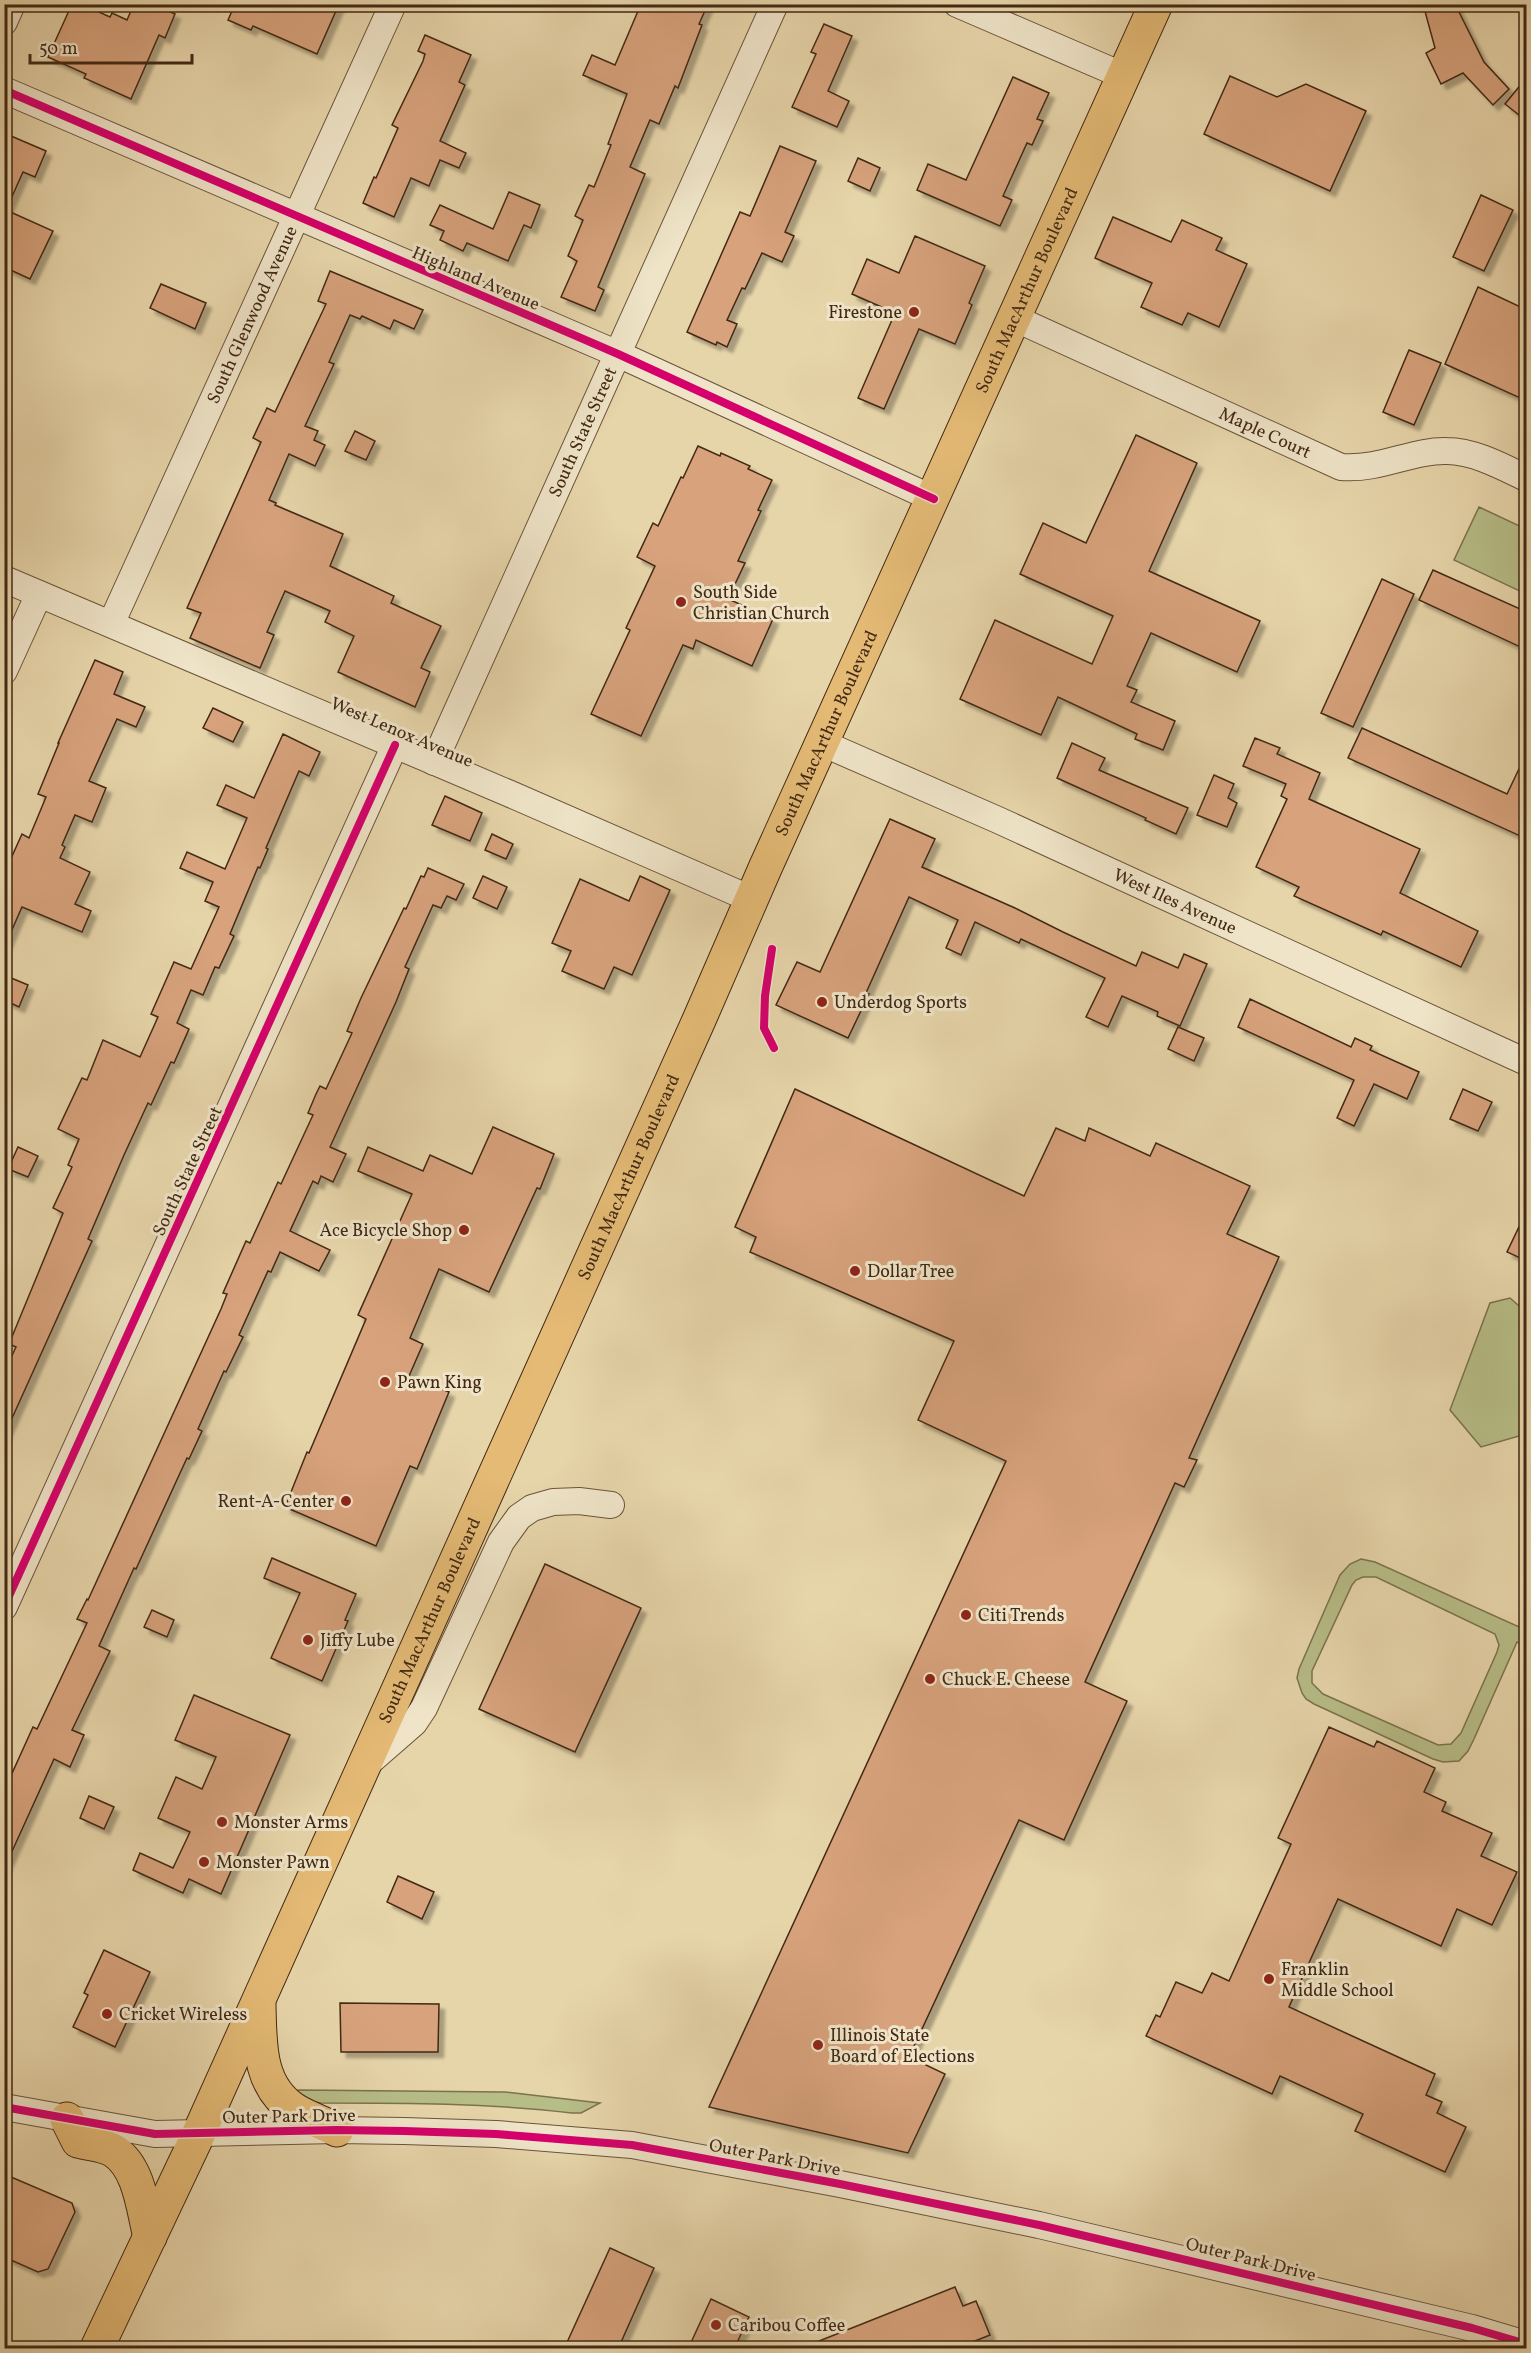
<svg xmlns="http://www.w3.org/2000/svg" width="1531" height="2353" viewBox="0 0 1531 2353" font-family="Vollkorn,serif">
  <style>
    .green { fill: #b7bd87; stroke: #7c734e; stroke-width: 1.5; fill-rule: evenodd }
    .building { fill: #d7a27b; stroke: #422915; stroke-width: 1.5; filter: url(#shadow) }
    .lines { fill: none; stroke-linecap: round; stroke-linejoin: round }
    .minor-casing { stroke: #6b543a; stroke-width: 28 }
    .major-casing { stroke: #422915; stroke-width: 35 }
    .minor { stroke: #efe4c8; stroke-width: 26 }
    .major { stroke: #e4ba75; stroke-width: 33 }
    .cycleway-casing { stroke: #efe4c8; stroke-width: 11 }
    .cycleway { stroke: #d6006c; stroke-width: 8 }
    .poi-dot { fill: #8f2418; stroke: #efe4c8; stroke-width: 2 }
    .labels { text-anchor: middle; stroke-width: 6; stroke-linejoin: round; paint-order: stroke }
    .street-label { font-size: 18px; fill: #422915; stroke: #efe4c8 }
    .poi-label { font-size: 18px; fill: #422915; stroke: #efe4c8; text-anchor: start }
  </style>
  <defs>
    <filter id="shadow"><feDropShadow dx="5.5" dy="5.5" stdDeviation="1.5" flood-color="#0004"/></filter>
  </defs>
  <rect width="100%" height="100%" fill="#e7d5aa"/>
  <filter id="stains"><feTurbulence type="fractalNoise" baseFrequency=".00333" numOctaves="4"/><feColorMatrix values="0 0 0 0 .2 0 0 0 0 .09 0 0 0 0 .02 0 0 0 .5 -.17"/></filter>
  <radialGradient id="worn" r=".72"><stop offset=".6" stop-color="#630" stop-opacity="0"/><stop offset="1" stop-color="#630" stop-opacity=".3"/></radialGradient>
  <!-- green -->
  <g class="green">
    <path d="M1479,507L1526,529V594L1454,560Z"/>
    <path d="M1510,1298L1526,1312V1434L1481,1447L1450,1410L1490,1303Z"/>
    <path d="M1361,1559L1375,1562L1526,1630V1646L1517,1642L1474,1739L1468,1751L1459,1761L1443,1762L1433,1759L1314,1704L1306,1699L1302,1693L1297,1678L1299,1669L1340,1575L1350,1564ZM1363,1577H1376L1495,1634L1499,1645L1497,1652L1461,1733L1451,1744L1438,1745L1323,1694L1312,1683V1671L1352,1585L1356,1580Z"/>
    <path d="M298,2090L505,2092L600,2103L581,2113H572C488,2103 405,2103 321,2103L314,2102L296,2093Z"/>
  </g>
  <!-- building -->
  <g class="building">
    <path d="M72,4H81L110,17L112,13L127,20L134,4H153L175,14L165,38L159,35L131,99L84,78L86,74L48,57Z"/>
    <path d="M235,4H339L317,54L253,26L251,30L228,20Z"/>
    <path d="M641,4H708L699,24L702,25L678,88L675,86L659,124L650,120L630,167L645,174L598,287L604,290L595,311L561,297L577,261L568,256L583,220L575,216L589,185L594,187L611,145L608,144L627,94L583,75L592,55L615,65Z"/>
    <path d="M1423,4H1455L1484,62L1509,89L1493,105L1463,73L1441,84L1426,53L1435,48Z"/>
    <path d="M824,24L852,36L828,91L849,101L837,127L792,107L816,54L811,52Z"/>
    <path d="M425,35L471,55L459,82L465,85L440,141L466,153L459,168L440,160L429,186L411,178L394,217L363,203L374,177L376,178L398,128L392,125L423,61L425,54L418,51Z"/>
    <path d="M1230,76L1277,97L1306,84L1366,111L1330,191L1204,134Z"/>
    <path d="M1013,77L1049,93L1037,119L1043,121L1032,145L1027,143L1003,196L1012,200L1000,226L917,190L928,164L966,180Z"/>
    <path d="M1527,77V105L1519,115L1505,104Z"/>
    <path d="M4,133L46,151L35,177L23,172L6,210L53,231L30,279L4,267Z"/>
    <path d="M780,146L816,161L785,232L794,236L782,262L762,253L745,289L742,288L727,320L737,324L727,347L717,342L716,345L687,332L740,212L750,216Z"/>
    <path d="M858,158L880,168L870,191L848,181Z"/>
    <path d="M509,192L540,205L531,228L524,225L508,261L467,243L463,251L440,240L444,231L430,225L440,205L493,229Z"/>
    <path d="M1481,195L1513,210L1484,271L1453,257Z"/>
    <path d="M1113,217L1171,242L1182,220L1222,238L1216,250L1247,264L1219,327L1188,313L1182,325L1141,307L1152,283L1095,258Z"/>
    <path d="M915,236L985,266L969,303L972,305L955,344L919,329L884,409L858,398L895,313L852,294L867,259L899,273Z"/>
    <path d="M330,271L423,310L414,329L394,320L390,329L362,316L360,319L350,315L329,362L334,364L305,426L318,431L314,440L325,445L315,466L289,454L269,500L276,503L275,505L343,534L330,566L394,596L391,603L441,626L421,668L430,672L415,707L338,672L354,636L325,622L330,611L285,591L267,632L274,635L260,668L190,638L201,613L187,608L261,442L253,438L267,408L275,412L326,304L318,301Z"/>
    <path d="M161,284L206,303L195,329L150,308Z"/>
    <path d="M1478,287L1527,310V401L1445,364Z"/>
    <path d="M1409,350L1441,363L1414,425L1383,412Z"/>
    <path d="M355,431L375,441L366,460L345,451Z"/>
    <path d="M1136,435L1197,463L1149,571L1260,621L1237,672L1151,633L1127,686L1137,690L1131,702L1175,721L1163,750L1135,739L1137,734L1058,697L1041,735L960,699L995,620L1092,664L1113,616L1020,574L1043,523L1086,543Z"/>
    <path d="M698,446L720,456L721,453L750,466L748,469L772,480L758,510L761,511L738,561L745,563L728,599L773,619L752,666L696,640L693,649L683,645L641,736L591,714L630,630L626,628L655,566L637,557L653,523L658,526L681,477L683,478Z"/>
    <path d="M1433,570L1527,612V650L1419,600Z"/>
    <path d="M1382,579L1414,594L1353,727L1321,713Z"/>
    <path d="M95,660L123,672L114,694L145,707L136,727L117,719L89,781L106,788L92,822L75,815L62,845L65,847L60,858L90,872L75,904L91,911L82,932L22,907L4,948V874L22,834L29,838L46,797L38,794L59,743H58Z"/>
    <path d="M213,708L243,722L233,742L203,728Z"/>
    <path d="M1362,728L1507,794L1527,752V839L1348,758Z"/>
    <path d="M283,734L320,752L309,776L299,771L266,848L268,849L260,868L258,867L230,934L234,936L219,968L215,967L203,995L191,990L177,1023L189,1029L174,1063L171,1062L151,1105L148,1103L124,1155L88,1239L92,1241L4,1436V1373L16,1347L9,1344L63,1213L53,1208L72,1167L68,1165L79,1139L58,1129L82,1078L87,1080L103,1040L140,1057L158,1017L151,1014L174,962L191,969L219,907L205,901L213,882L180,868L187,852L225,869L247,818L217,805L226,785L254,798Z"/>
    <path d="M1255,738L1280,748L1277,754L1320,773L1309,799L1420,849L1400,893L1478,931L1461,967L1383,931L1381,935L1294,896L1299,887L1256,867L1287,799L1281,796L1286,784L1243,766Z"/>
    <path d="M1072,743L1105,758L1099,770L1188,808L1176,834L1145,820L1146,818L1057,778Z"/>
    <path d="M1214,775L1234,784L1228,798L1237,803L1227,827L1197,815Z"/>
    <path d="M445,796L482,813L470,841L432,825Z"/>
    <path d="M890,819L935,839L922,867L1015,908L1063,932L1136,966L1142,952L1178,968L1184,954L1207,964L1180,1026L1157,1016L1158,1012L1122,996L1108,1027L1086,1017L1105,978L1021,939L1019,943L975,922L961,955L946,948L958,920L909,897L866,993L869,994L848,1038L776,1005L797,962L820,972Z"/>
    <path d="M492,834L513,844L506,859L485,850Z"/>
    <path d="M428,868L464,884L456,900L447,896L441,908L433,905L405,967L409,969L396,1002L330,1147L346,1154L333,1182L321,1176L318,1184L313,1181L290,1231L330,1250L319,1271L280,1252L271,1272L268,1271L239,1335L243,1337L226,1372L224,1371L198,1429L202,1431L189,1459L187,1458L136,1569L134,1568L99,1646L110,1651L72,1730L84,1735L70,1767L54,1759L4,1869V1791L33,1727L37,1729L87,1623L77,1619L87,1599L88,1600L221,1309L227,1294L223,1293L246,1241L250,1243L278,1182L281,1184L313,1115L308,1113L316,1094L320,1086L326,1089L352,1033L347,1031L361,998L404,908L406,909L421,876L424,877Z"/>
    <path d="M483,876L507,887L497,909L473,898Z"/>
    <path d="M640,876L670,890L632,975L614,967L604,989L562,971L571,951L552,943L580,879L629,901Z"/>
    <path d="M4,975L28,985L19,1007L4,1000Z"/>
    <path d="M1250,999L1351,1047L1355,1038L1372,1046L1370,1050L1419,1072L1407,1099L1374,1084L1354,1126L1337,1118L1354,1080L1238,1027Z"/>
    <path d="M1178,1027L1204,1038L1194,1061L1168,1049Z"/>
    <path d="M795,1089L1024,1196L1056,1128L1085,1141L1089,1128L1150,1156L1156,1143L1250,1186L1227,1234L1279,1257L1189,1458L1197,1460L1184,1487L1175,1483L1085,1682L1127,1701L1064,1840L1019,1820L909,2057L945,2074L908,2153L709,2107L1006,1461L918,1420L954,1341L750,1252L756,1237L735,1227Z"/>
    <path d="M1463,1089L1492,1102L1478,1131L1450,1119Z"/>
    <path d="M493,1127L554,1154L540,1189L537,1188L489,1292L439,1269L410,1338L423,1344L409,1376L449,1392L417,1469L410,1466L376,1546L285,1507L307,1452L309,1453L366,1319L358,1315L412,1194L358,1171L368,1147L423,1171L430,1155L472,1174Z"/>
    <path d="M18,1147L38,1156L28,1177L8,1169Z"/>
    <path d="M1527,1210V1261L1507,1252Z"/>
    <path d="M272,1558L356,1594L345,1620L348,1621L322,1681L271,1658L300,1593L264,1578Z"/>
    <path d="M545,1564L641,1608L575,1752L479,1709Z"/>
    <path d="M152,1610L174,1620L167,1637L144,1627Z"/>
    <path d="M194,1695L290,1735L221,1894L189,1879L183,1893L133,1870L140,1853L173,1868L190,1832L158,1818L176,1777L202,1789L216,1757L175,1740Z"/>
    <path d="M1329,1727L1374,1747L1377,1741L1435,1768L1424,1792L1446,1802L1442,1811L1492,1833L1481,1856L1517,1872L1492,1925L1457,1909L1441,1946L1338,1899L1289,2007L1435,2074L1426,2095L1442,2102L1437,2113L1466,2127L1445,2172L1355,2131L1363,2114L1280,2076L1272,2094L1146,2036L1156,2015L1160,2017L1176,1982L1202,1993L1212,1973L1229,1981L1291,1844L1278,1838Z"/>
    <path d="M89,1796L114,1807L104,1829L80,1818Z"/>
    <path d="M398,1876L434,1892L422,1919L387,1902Z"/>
    <path d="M104,1950L150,1972L115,2047L73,2027L88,1995L84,1993Z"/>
    <path d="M340,2003L439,2004L438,2052H341Z"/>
    <path d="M4,2174L72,2203L75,2212L48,2269L38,2272L4,2257Z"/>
    <path d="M610,2248L654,2268L618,2349H564Z"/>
    <path d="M955,2287L963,2306L976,2301L990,2335L955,2349H799Z"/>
    <path d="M711,2299L749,2317L734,2349H688Z"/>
  </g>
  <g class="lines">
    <defs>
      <g id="minor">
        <path d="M957,4L1124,76"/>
        <path d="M4,22L12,4"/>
        <path d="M4,90L618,354L934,499"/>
        <path id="s1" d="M1014,318L1341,467C1381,470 1412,450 1447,451C1474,451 1503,467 1526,478"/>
        <path d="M4,579L508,793L751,899"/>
        <path id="s2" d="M111,624L393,4"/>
        <path d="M4,671L39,594"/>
        <path id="s3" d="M822,743L998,820L1526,1062"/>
        <path id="s4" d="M434,762L775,4"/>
        <path d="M4,1607L395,745"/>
        <path d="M367,1764L414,1723L424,1708L501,1542L519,1517L532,1508L553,1502L579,1501L611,1505"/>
        <path d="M4,2107L155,2134L337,2130L404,2131L496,2134L632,2145L840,2184L1039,2225L1472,2328L1526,2344"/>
      </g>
      <g id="major">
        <path d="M259,2005C260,2044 258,2086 295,2110C308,2118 324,2123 337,2130"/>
        <path d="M67,2119L78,2141C89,2144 105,2145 114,2151C140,2168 143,2210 150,2237"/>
        <path id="s5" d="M97,2348L199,2133L699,1020L766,866L1156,4"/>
      </g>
    </defs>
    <!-- minor casing -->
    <use href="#minor" class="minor-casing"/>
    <!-- major casing -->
    <use href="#major" class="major-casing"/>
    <!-- minor -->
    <use href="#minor" class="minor"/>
    <!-- major -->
    <use href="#major" class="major"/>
    <defs>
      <g id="cycleway">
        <path d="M4,90L618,354L934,499"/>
        <path d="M772,949L765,996L764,1028L774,1048"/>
        <path d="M4,1607L395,745"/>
        <path d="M4,2107L155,2134L337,2130L404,2131L496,2134L632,2145L840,2184L1039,2225L1472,2328L1526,2344"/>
      </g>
    </defs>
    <!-- cycleway casing -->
    <use href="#cycleway" class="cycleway-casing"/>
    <!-- cycleway -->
    <use href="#cycleway" class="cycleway"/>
  </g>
  <!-- markers -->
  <g class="poi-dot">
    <circle cx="914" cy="312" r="6"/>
    <circle cx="681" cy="602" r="6"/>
    <circle cx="822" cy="1002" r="6"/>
    <circle cx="464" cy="1230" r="6"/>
    <circle cx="855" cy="1271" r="6"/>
    <circle cx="385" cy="1382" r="6"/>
    <circle cx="346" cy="1501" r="6"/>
    <circle cx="966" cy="1615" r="6"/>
    <circle cx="308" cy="1640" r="6"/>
    <circle cx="930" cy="1679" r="6"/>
    <circle cx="222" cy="1822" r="6"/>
    <circle cx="204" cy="1862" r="6"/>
    <circle cx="1269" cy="1979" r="6"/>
    <circle cx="107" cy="2014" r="6"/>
    <circle cx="818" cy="2045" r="6"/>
    <circle cx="716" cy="2325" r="6"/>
  </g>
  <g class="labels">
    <!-- street labels -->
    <g class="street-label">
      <text transform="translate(476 278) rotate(23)" y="6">Highland Avenue</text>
      <text dy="6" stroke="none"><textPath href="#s5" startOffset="2258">South MacArthur Boulevard</textPath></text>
      <text dy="6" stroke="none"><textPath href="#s2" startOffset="340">South Glenwood Avenue</textPath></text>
      <text dy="6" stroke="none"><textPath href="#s4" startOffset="362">South State Street</textPath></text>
      <text dy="6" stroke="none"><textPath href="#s1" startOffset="276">Maple Court</textPath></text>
      <text transform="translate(402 732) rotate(23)" y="6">West Lenox Avenue</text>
      <text dy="6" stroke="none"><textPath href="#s5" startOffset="1772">South MacArthur Boulevard</textPath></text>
      <text dy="6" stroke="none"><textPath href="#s3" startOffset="387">West Iles Avenue</textPath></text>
      <text transform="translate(187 1171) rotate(-65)" y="6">South State Street</text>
      <text dy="6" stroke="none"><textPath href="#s5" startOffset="1286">South MacArthur Boulevard</textPath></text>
      <text dy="6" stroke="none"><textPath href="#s5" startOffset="800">South MacArthur Boulevard</textPath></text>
      <text transform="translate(289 2116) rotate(-1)" y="6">Outer Park Drive</text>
      <text transform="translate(775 2157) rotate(11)" y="6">Outer Park Drive</text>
      <text transform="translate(1251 2259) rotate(14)" y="6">Outer Park Drive</text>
    </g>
    <!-- poi labels -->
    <g class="poi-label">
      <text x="902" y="318" text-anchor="end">Firestone</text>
      <text x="693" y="598">South Side<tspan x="693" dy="21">Christian Church</tspan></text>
      <text x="834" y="1008">Underdog Sports</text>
      <text x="452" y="1236" text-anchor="end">Ace Bicycle Shop</text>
      <text x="867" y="1277">Dollar Tree</text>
      <text x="397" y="1388">Pawn King</text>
      <text x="334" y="1507" text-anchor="end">Rent-A-Center</text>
      <text x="978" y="1621">Citi Trends</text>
      <text x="320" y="1646">Jiffy Lube</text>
      <text x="942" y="1685">Chuck E. Cheese</text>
      <text x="234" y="1828">Monster Arms</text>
      <text x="216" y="1868">Monster Pawn</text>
      <text x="1281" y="1975">Franklin<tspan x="1281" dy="21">Middle School</tspan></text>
      <text x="119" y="2020">Cricket Wireless</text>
      <text x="830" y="2041">Illinois State<tspan x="830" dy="21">Board of Elections</tspan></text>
      <text x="728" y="2331">Caribou Coffee</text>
    </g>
  </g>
  <!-- margin -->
  <rect width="1531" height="2353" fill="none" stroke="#e7d5aa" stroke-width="24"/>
  <rect x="6" y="6" width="1519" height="2341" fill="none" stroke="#422915" stroke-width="3"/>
  <rect x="12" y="12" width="1507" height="2329" fill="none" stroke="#422915" stroke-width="1.5"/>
  <!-- scale -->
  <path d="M30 54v9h162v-9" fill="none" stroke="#422915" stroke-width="3"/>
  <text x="39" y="54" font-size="18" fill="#422915" stroke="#efe4c8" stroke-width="4.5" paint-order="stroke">50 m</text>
  <rect width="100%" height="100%" filter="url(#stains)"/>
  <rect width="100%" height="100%" fill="url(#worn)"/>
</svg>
